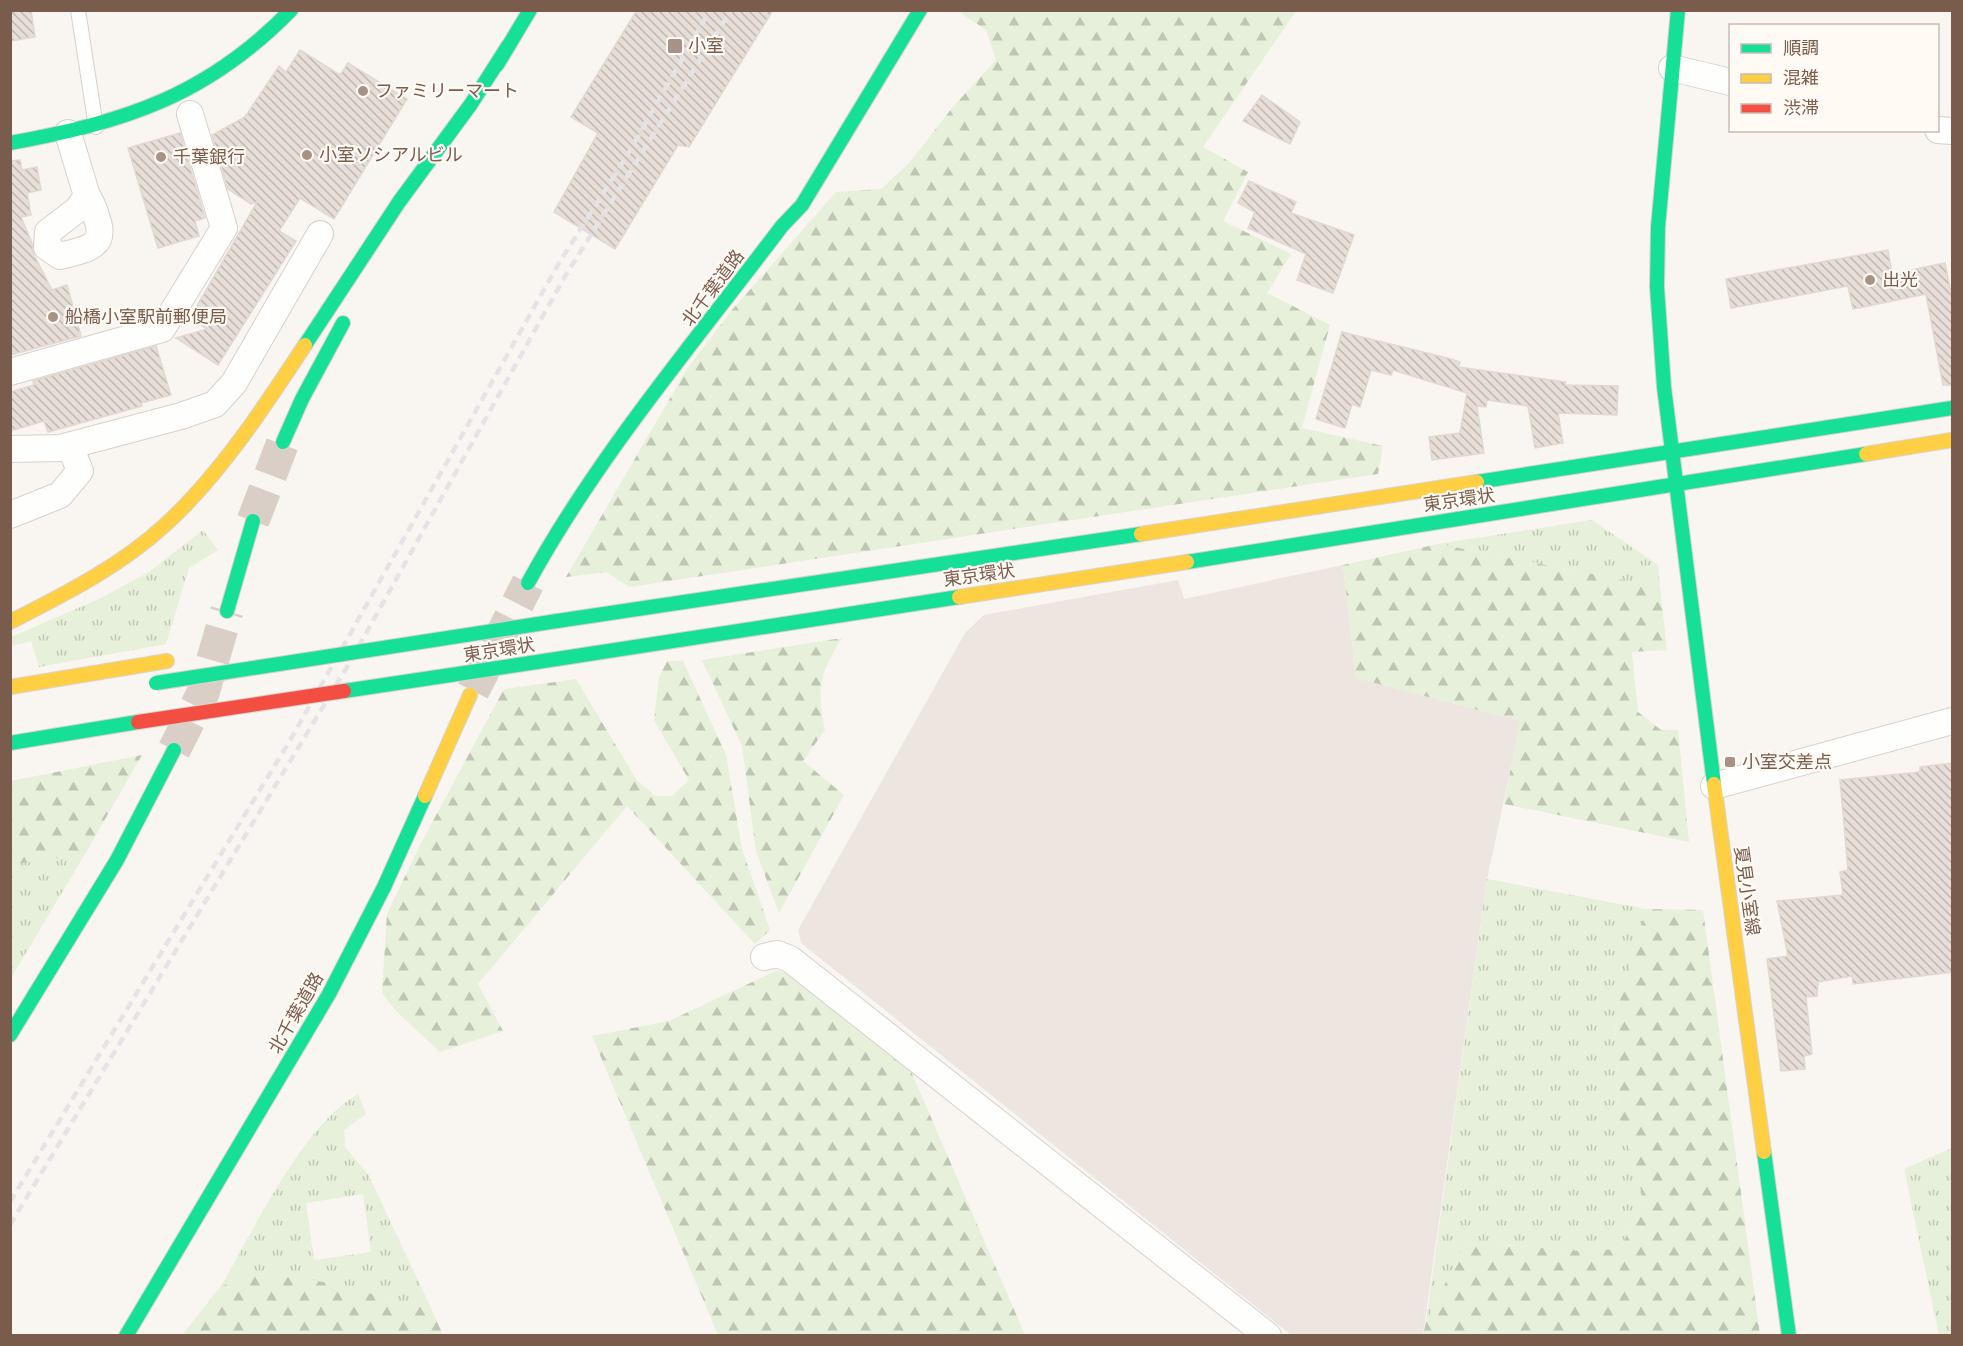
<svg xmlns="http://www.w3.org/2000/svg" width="1963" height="1346" viewBox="0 0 1963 1346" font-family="Mulish,'Noto Sans JP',sans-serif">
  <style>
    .industrial { fill: #ede5e0 }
    .grass { fill: url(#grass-tufts); fill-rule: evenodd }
    .forest { fill: url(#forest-firs) }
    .building { fill: url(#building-back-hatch); stroke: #e2d8d2; stroke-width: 1.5 }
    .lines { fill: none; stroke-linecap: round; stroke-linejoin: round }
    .highway-tunnel { stroke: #d9cfc7; stroke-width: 33; stroke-dasharray: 33 16; stroke-linecap: butt }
    .lane-casing { stroke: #d7d1cb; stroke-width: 16 }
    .street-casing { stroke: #d7d1cb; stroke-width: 28 }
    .fast-casing { stroke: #d9d2cb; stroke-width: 16 }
    .slow-casing { stroke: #d9d2cb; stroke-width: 16 }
    .lane { stroke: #fefefd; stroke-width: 14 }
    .street { stroke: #fefefd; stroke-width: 26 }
    .fast { stroke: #16e098; stroke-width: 14 }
    .slow { stroke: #ffcf43; stroke-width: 14 }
    .rail { stroke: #e6e3e7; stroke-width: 4.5; stroke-dasharray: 9 6; stroke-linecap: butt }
    .fast-bridge-casing { stroke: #dad1cc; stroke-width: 16; stroke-linecap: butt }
    .jam-bridge-casing { stroke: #dad1cc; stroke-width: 16; stroke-linecap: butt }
    .fast-bridge { stroke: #16e098; stroke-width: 14 }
    .jam-bridge { stroke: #f24e42; stroke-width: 14 }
    .poi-dot { fill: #a69286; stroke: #fffaf3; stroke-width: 2 }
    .labels { text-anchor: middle; stroke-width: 4.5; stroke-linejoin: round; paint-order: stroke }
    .poi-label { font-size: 18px; fill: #7a5c4d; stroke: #fffaf3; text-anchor: start }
    .street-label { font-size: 18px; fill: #7a5c4d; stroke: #fffaf3 }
  </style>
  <defs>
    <pattern id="grass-tufts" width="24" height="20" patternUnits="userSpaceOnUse" patternTransform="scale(1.5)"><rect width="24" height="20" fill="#e7f0db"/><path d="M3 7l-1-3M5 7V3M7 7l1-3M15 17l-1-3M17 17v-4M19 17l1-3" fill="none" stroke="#c0c6b4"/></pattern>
    <pattern id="forest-firs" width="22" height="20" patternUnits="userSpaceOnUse" patternTransform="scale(1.5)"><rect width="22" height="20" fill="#e7f0db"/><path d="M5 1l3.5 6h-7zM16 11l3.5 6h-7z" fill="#c0c6b4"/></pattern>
    <pattern id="building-back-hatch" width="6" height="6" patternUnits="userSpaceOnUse" patternTransform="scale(1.5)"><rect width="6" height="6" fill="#e6ded7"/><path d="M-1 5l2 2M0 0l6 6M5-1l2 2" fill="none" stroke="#bfb7b1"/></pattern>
  </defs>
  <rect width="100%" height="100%" fill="#f9f5f0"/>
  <!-- industrial -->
  <path class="industrial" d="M1343,565L1356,678L1521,721L1487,879L1423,1335H1291L801,943L798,930L965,633L984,615L1178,580L1184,599Z"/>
  <!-- grass -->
  <g class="grass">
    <path d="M1592,520L1658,565L1660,587L1438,544Z"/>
    <path d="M203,530L218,550L189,568L166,644L39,667L31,641L11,646V637L99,599L149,572Z"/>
    <path d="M85,854L11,978L10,865Z"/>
    <path d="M1487,879L1646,909L1615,1018L1618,1112L1644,1201L1620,1249L1582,1251L1466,1242L1426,1322Z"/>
    <path d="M358,1094L366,1114L344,1130L345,1147L368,1174L432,1310L331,1283L261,1273L221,1286C254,1230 302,1126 358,1094ZM363,1194L371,1252L314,1260L306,1203Z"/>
    <path d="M1952,1148V1335H1939L1904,1169Z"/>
  </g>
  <!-- forest -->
  <g class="forest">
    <path d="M958,11H1296L1203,147L1248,172L1223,221L1291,254L1267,293L1330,325L1302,428L1383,446L1378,474L629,587L607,572L566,577L687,369L732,310L836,192L881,189L910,162L952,108L996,60L986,30Z"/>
    <path d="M1438,544L1660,587L1667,650L1632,652L1638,712L1661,730H1678L1689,842L1504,804L1520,721L1356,678L1343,565Z"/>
    <path d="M842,638C820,673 816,689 825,730L803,761L844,795L779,913L756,851L742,746L702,660Z"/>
    <path d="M667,661H683L726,755L742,849L770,930L755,944L627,806L478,984L503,1031L440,1052L396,1011L382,993L387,914L420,845L504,689L576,679L636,779L655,796H672L689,780L654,720L659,677Z"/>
    <path d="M142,755L85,854L11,865V781Z"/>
    <path d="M1646,909L1703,910L1760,1335H1423L1426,1322L1466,1242L1582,1251L1620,1249L1644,1201L1618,1112L1615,1018Z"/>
    <path d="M776,971L789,973L910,1069L1025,1335H718L592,1036L669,1021Z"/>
    <path d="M261,1273L331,1283L432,1310L443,1335H182L221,1286Z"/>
  </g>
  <!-- building -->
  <g class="building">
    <path d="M10,10H31L35,37L10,41Z"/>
    <path d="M637,10H773L689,147L678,145L615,249L554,212L598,133L571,117Z"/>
    <path d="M300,50L340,75L348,63L407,99L334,219L300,198L279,231L296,241L218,365L176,338L207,329L190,318L257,202L251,204L228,189L212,135L245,117L279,66L286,72Z"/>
    <path d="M1262,95L1300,122L1290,144L1243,121Z"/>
    <path d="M180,133L205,218L195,221L199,236L158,248L128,148Z"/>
    <path d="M20,160L22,170L37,167L41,190L27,193L31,215L21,217L32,243L33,253L52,290L67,285L81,336L10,355V161Z"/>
    <path d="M1249,181L1296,202L1291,213L1354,235L1333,293L1297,280L1306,254L1248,228L1255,212L1238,203Z"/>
    <path d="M1888,250L1892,274L1945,263L1953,302V385H1943L1926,294L1853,309L1848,286L1731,308L1726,279Z"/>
    <path d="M1342,332L1451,359L1460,362L1458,367L1566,382L1565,385L1618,386L1617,415L1558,413L1563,443L1535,448L1528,406L1487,400L1486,407L1477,406L1484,453L1432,460L1429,437L1460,433L1467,393L1393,370L1391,375L1371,370L1360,407L1352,404L1345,428L1316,419Z"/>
    <path d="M156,346L171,395L141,403L142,406L48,432L44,421L10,431V392L34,385L33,381Z"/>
    <path d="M1953,763V972L1853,984L1852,976L1818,982L1817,996L1806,997L1812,1054L1804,1056L1805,1069L1781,1071L1767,959L1788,956L1777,901L1843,895L1840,872L1848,870L1840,780L1920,772V767Z"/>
  </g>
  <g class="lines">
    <!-- highway-tunnel -->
    <g class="highway-tunnel">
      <path d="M253,521L283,442"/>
      <path d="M473,691L528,583"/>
      <path d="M174,750L203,693L227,611"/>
    </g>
    <defs>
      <path id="lane" d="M78,10L96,127"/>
      <g id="street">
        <path d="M1672,68L1730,82"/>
        <path d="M1938,130L1952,131"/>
        <path d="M68,133L87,196C93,204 95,212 98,222C106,249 81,250 60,256L47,247L48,232L78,209L87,196"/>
        <path d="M10,372L162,329L224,228L190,114"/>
        <path d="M10,449L60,448L181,416L215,404L234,383L320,234"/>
        <path d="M10,515L60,495L80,471L70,446"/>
        <path d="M1714,786L1952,721"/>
        <path d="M764,957L777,954L790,959L1268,1336"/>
      </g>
      <g id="fast">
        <path d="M1678,10L1658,227L1657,287L1664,387L1714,784"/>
        <path d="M497,65L530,10"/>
        <path d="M10,143C125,122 207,96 291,10"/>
        <path d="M305,345L399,202L471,104L508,46"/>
        <path d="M283,442L302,399L343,323"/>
        <path d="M1477,482L1952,408"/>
        <path d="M1187,562L1866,454"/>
        <path d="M528,583C596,458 696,340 782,226L802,205L920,10"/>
        <path d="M227,611L253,521"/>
        <path d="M557,621L1141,534"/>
        <path d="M537,662L959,597"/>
        <path d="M10,743L138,722"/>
        <path d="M10,1035L117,860L174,750"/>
        <path d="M1764,1152L1789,1336"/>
        <path d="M126,1336L329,994L384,887L425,796"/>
      </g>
      <g id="slow">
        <path d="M1866,454L1952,440"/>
        <path d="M1141,534L1477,482"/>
        <path d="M959,597L1187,562"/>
        <path d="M10,622C63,595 121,566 165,525C219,476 265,406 305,345"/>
        <path d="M10,687L167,661"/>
        <path d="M1714,784L1764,1152"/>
        <path d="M425,796L470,695"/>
      </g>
    </defs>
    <!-- lane casing -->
    <use href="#lane" class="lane-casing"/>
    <!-- street casing -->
    <use href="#street" class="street-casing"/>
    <!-- fast casing -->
    <use href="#fast" class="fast-casing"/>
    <!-- slow casing -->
    <use href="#slow" class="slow-casing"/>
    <!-- lane -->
    <use href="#lane" class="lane"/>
    <!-- street -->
    <use href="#street" class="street"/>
    <!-- fast -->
    <use href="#fast" class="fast"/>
    <!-- slow -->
    <use href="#slow" class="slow"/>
    <!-- rail -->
    <g class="rail">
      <path d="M10,1202L292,737L559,263L628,154L710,10"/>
      <path d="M10,1225L350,662L564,278L731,10"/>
    </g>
    <defs>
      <g id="fast-bridge">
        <path d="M156,683L557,621"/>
        <path d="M344,691L537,662"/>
      </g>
      <path id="jam-bridge" d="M138,722L344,691"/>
    </defs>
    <!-- fast-bridge casing -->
    <use href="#fast-bridge" class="fast-bridge-casing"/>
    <!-- jam-bridge casing -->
    <use href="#jam-bridge" class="jam-bridge-casing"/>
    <!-- fast-bridge -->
    <use href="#fast-bridge" class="fast-bridge"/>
    <!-- jam-bridge -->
    <use href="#jam-bridge" class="jam-bridge"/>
  </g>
  <!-- markers -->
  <g class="poi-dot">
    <rect x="667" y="38" width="16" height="16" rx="3"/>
    <circle cx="363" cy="91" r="6"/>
    <circle cx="307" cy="155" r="6"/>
    <circle cx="161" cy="157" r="6"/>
    <circle cx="1870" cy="280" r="6"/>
    <circle cx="53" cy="317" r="6"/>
    <rect x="1724" y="756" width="12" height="12" rx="3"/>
  </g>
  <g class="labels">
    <!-- poi labels -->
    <g class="poi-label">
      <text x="688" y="52">小室</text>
      <text x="375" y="97">ファミリーマート</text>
      <text x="319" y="161">小室ソシアルビル</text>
      <text x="173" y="163">千葉銀行</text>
      <text x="1882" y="286">出光</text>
      <text x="65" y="323">船橋小室駅前郵便局</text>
      <text x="1742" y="768">小室交差点</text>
    </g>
    <!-- street labels -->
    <g class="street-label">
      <text transform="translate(713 288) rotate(-53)" y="6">北千葉道路</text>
      <text transform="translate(1459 500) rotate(-8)" y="6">東京環状</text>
      <text transform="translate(979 575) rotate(-8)" y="6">東京環状</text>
      <text transform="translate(499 650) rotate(-9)" y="6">東京環状</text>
      <text transform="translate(1747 891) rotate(82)" y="6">夏見小室線</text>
      <text transform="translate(296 1013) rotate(-60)" y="6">北千葉道路</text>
    </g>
  </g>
  <!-- border -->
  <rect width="1963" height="1346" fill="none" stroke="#7a5c4d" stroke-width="24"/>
  <!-- legend -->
  <rect x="1729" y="24" width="210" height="108" fill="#fffaf3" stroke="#cabbb1" stroke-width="1.5"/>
  <rect x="1741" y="44" width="30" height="9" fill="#16e098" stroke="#cabbb1" stroke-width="1.5"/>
  <text x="1783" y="54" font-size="18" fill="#7a5c4d">順調</text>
  <rect x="1741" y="74" width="30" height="9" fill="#ffcf43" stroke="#cabbb1" stroke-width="1.5"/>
  <text x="1783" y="84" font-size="18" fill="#7a5c4d">混雑</text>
  <rect x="1741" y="104" width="30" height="9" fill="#f24e42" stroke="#cabbb1" stroke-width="1.5"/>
  <text x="1783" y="114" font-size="18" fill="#7a5c4d">渋滞</text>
</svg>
